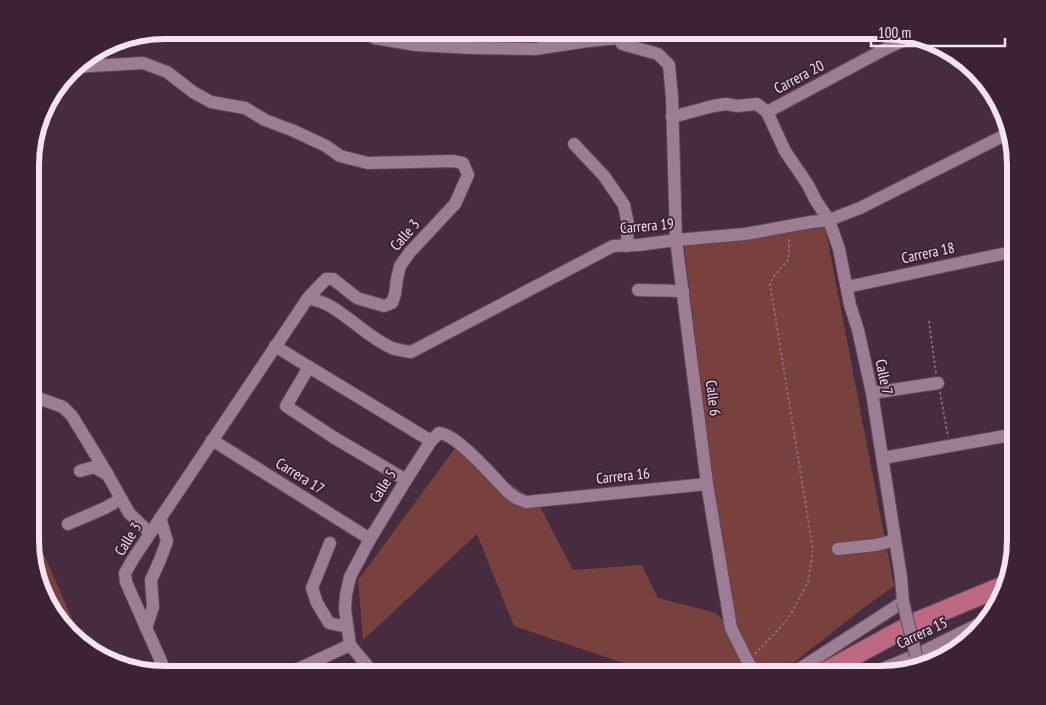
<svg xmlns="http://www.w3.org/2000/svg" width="1046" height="705" viewBox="0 0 1046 705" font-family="'PT Sans Narrow',sans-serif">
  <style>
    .green { fill: #79413e }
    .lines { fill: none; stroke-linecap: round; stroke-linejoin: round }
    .minor-casing { stroke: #60495a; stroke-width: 14 }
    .highway-casing { stroke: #60495a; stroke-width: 21 }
    .path { stroke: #866e7f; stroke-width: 2; stroke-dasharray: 2.5 2.5; stroke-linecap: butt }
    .minor { stroke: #9d7d93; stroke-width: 12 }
    .highway { stroke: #bd6983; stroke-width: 19 }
    .minor-bridge-casing { stroke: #60495a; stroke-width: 14; stroke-linecap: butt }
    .minor-bridge { stroke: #9d7d93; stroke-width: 12 }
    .labels { text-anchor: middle; stroke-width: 4; stroke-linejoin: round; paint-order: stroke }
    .street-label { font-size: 15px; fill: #f5e3ef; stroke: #3c2234 }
    .rim { fill: none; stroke: #f5e3ef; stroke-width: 6 }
  </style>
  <rect width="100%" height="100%" fill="#472c3f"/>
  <!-- green -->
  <g class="green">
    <path d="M825,226L894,586L862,609L778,675H645L632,666L514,626L477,534L363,640L358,580L456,447L538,503L573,570L642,565L658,598L716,613L730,628L684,244Z"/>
    <path d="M31,525L84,646L48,608L31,558Z"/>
  </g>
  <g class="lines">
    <defs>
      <g id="minor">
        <path d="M359,30L375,38L416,45L473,48L535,49L588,41L619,38"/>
        <path d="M621,30L619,38L622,44L658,54L669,65L672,97L676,240L707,484L731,628L748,662L757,675"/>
        <path d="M73,67L143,63L167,72L193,92L211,102L245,108L265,120L294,131L326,146L340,156L368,163L453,161L463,163L468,175L455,204L410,252L400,266L397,279L395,294L392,303L384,306L357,298L333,279H326L308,298L133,559L125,573L126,582L167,675"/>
        <path d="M767,112L785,151L808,185L816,201L829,220L839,249L850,305L858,330L872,393L901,577L903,602L790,675"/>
        <path d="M672,117L713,106L726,104L737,106L757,104L767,112L887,48L909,38"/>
        <path d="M574,144L604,176L624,205L628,224L627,246"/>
        <path d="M847,287L1016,251"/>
        <path d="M638,290L683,291"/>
        <path d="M308,298C316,300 323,302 330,306C351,318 369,338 392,348C398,350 404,351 411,352L613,246L638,245L676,240L745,234L811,222L829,220L860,208L1009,133"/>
        <path d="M275,346L309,367"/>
        <path d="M872,393L938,383"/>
        <path d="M31,394L38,398L63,407L72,416L105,470L129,513L150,533"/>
        <path d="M212,440L370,539"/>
        <path d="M883,458L1016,434"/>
        <path d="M80,471L94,467L108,475"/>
        <path d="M406,480L333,437L286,406L309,367L431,441"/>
        <path d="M68,524L105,508L121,499"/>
        <path d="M330,543L312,588L317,603L329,623L347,627"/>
        <path d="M838,549L876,545L895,540"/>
        <path d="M146,628L153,607L151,580L160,560L167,541L160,518"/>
        <path d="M285,675L350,645"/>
        <path d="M375,675L350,645L345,609L346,595L350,577L370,539L406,480L431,441L439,433C457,434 494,478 508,492L516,498L526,502L707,484"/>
        <path d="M868,675L916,655L989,619"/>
      </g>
      <path id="highway" d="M819,675L916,622L1003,586"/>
    </defs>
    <!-- minor casing -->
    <use href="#minor" class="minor-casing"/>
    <!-- highway casing -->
    <use href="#highway" class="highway-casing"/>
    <!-- path -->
    <g class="path">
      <path d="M929,321L936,373"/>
      <path d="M940,392L948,437"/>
      <path d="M755,654L788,619L808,582L813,550L770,284L774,276L788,260L789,253V237"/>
    </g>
    <!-- minor -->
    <use href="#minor" class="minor"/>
    <!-- highway -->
    <use href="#highway" class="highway"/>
    <defs>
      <path id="minor-bridge" d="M903,602L916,655"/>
    </defs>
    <!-- minor-bridge casing -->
    <use href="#minor-bridge" class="minor-bridge-casing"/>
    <!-- minor-bridge -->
    <use href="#minor-bridge" class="minor-bridge"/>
  </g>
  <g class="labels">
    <!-- street labels -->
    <g class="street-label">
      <text transform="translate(799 77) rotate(-28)" y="5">Carrera 20</text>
      <text transform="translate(647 226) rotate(-5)" y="5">Carrera 19</text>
      <text transform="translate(405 235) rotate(-49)" y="5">Calle 3</text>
      <text transform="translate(928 253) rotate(-12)" y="5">Carrera 18</text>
      <text transform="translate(884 377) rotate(78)" y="5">Calle 7</text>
      <text transform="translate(713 398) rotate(83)" y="5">Calle 6</text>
      <text transform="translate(300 476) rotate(32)" y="5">Carrera 17</text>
      <text transform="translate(623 476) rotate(-6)" y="5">Carrera 16</text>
      <text transform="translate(383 486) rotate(-58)" y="5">Calle 5</text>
      <text transform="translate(128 539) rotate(-58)" y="5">Calle 3</text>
      <text transform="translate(922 633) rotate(-25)" y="5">Carrera 15</text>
    </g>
  </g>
  <!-- crop -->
  <path d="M0 0H1046V705H0ZM165 39H881A126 126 0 0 1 1007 165V540A126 126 0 0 1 881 666H165A126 126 0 0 1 39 540V165A126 126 0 0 1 165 39Z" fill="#3c2234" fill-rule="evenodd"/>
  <path class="rim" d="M165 39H881A126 126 0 0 1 1007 165V540A126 126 0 0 1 881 666H165A126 126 0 0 1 39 540V165A126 126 0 0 1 165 39Z"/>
  <!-- scale -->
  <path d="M871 38v8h134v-8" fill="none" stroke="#f5e3ef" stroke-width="2.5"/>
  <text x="878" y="38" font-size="15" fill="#f5e3ef" stroke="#3c2234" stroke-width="4" paint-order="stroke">100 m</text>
</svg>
